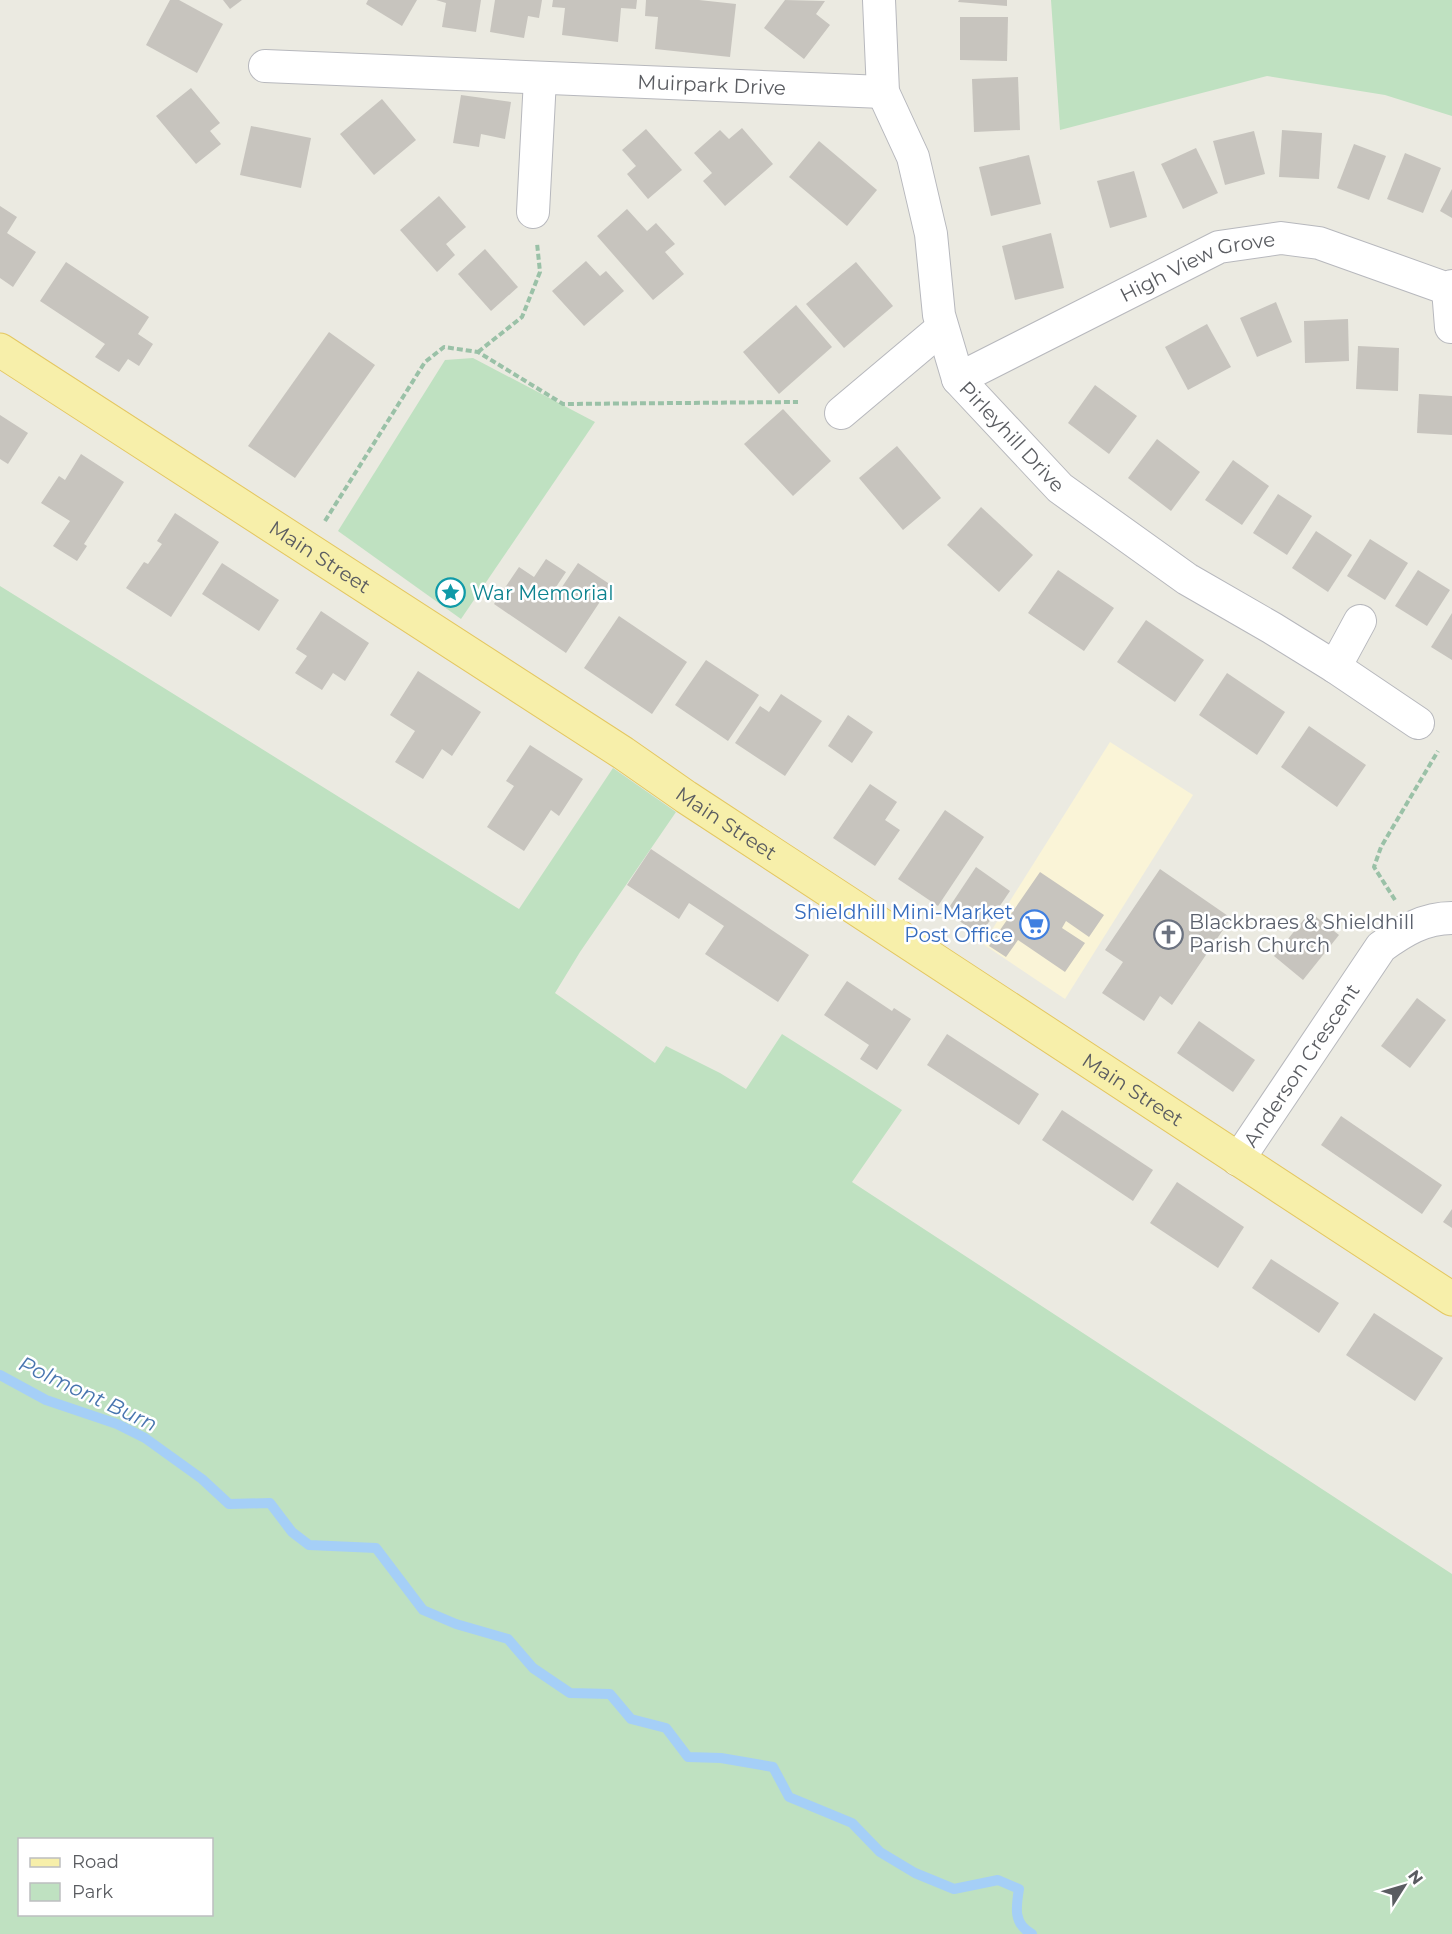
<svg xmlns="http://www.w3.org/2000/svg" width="1452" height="1934" viewBox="0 0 1452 1934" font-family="Montserrat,sans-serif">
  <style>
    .commercial { fill: #faf4d7 }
    .green { fill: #bfe1c1; fill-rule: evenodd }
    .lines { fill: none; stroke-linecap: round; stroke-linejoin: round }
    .stream { stroke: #a5cff7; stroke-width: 10 }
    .building { fill: #c7c4be }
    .minor-casing { stroke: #b7b8bd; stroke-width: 34 }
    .major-casing { stroke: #e4c761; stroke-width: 35 }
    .path { stroke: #9ac1a7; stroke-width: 4; stroke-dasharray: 6 3; stroke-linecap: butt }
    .minor { stroke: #fff; stroke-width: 32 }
    .major { stroke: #f7efaa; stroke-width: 33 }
    .labels { text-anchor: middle; stroke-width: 5; stroke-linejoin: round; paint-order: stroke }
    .street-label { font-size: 20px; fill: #5a5c61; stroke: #fff }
    .culture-label { font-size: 20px; fill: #0d838f; stroke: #fff; text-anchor: start }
    .shop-label { font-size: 20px; fill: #366cbe; stroke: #fff; text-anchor: end }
    .worship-label { font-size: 20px; fill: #5b616d; stroke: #fff; text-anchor: start }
    .water-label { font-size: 21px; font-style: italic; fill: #4875af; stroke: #fff }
  </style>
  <rect width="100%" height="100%" fill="#ebeae1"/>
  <!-- commercial -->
  <path class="commercial" d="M1110,742L1193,795L1065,999L983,944Z"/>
  <!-- green -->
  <g class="green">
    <path d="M1051,0H1452V116L1385,95L1267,76L1060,130Z"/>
    <path d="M473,358L595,422L461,619L338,531L445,360Z"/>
    <path d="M0,586L519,909L613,768L676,812L580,952L555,993L655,1063L666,1046L720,1073L746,1089L782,1034L902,1110L852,1182L1452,1574V1934H0ZM20,1840H212V1914H20Z"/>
  </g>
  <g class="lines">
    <!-- stream -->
    <path class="stream" d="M0,1375L46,1400L117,1424L145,1438L202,1479L229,1504L270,1503L292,1532L309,1545L376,1548L423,1610L456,1624L508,1639L533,1668L570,1693L610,1694L631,1719L666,1728L688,1757L721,1758L773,1767L789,1797L852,1823L880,1852L915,1873L954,1889L998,1880L1019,1889C1016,1907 1013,1924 1032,1934"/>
  </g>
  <!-- building -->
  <g class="building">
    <path d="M170,0H179L223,24L197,73L146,45Z"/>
    <path d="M223,0H242L230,9Z"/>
    <path d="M368,0H417L402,26L366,4Z"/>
    <path d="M436,0H481L476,32L442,27L446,3Z"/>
    <path d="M495,0H542L539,18L528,16L524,38L490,32Z"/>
    <path d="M553,0H637L636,9L621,8L618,42L562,35L565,8L552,7Z"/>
    <path d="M646,0H699L736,4L730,57L655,49L658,17L645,16Z"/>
    <path d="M785,0L825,1L816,14L830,25L804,59L764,28Z"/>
    <path d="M959,0H1007V6L958,2Z"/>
    <path d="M960,17H1008L1007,61L960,60Z"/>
    <path d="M1018,77L1020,130L974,132L972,79Z"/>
    <path d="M191,88L220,123L210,131L221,144L196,164L156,116Z"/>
    <path d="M461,95L511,102L505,139L481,134L479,147L453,143Z"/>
    <path d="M382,99L416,140L374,175L340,134Z"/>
    <path d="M251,126L311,138L301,188L240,175Z"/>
    <path d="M742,128L773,164L725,206L703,181L712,173L694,153L720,130L729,139Z"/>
    <path d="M646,129L682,170L648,199L627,174L636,166L622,150Z"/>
    <path d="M1282,130L1322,133L1319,179L1279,177Z"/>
    <path d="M1254,131L1265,174L1225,185L1213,141Z"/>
    <path d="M819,141L877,190L847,226L789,177Z"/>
    <path d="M1354,144L1386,156L1369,200L1337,188Z"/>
    <path d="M1196,148L1218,193L1183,209L1161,164Z"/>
    <path d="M1405,153L1441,168L1423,213L1387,199Z"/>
    <path d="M1029,155L1041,204L991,216L979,167Z"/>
    <path d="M1134,171L1147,217L1110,228L1097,181Z"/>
    <path d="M1452,189V218L1440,211Z"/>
    <path d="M439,196L466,227L446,244L455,255L437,272L400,230Z"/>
    <path d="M0,206L17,217L7,233L36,252L13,287L0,278Z"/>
    <path d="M627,209L647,231L656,223L675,244L665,252L684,274L653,300L597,236Z"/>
    <path d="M1051,233L1064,288L1015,300L1002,246Z"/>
    <path d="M485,249L518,287L491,311L458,274Z"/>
    <path d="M586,261L600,276L606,271L624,291L584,326L552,291Z"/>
    <path d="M66,262L149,317L138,334L153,344L139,366L128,359L119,372L95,357L105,344L40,301Z"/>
    <path d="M856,262L893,306L844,348L806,304Z"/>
    <path d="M1276,302L1292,342L1257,357L1240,318Z"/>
    <path d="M796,305L832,347L779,394L743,352Z"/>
    <path d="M1348,319L1349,361L1305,363L1304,321Z"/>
    <path d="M1207,324L1231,367L1188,390L1165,347Z"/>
    <path d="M329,332L375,365L295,478L248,446Z"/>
    <path d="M1358,346L1399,348L1398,391L1356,389Z"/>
    <path d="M1095,385L1137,416L1109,454L1068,423Z"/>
    <path d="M1419,394L1452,396V435L1417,433Z"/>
    <path d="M783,409L831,461L793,496L744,444Z"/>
    <path d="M0,415L28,433L8,464L0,459Z"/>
    <path d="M1157,439L1200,472L1171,511L1128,478Z"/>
    <path d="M897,446L941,498L903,530L859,478Z"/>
    <path d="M81,454L124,482L84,544L87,546L77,561L53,546L70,521L41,503L59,476L65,480Z"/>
    <path d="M1233,460L1269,486L1242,525L1205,500Z"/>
    <path d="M1278,494L1312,516L1287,555L1253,533Z"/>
    <path d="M981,507L1033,555L999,592L947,545Z"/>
    <path d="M175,513L219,542L171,617L126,588L144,562L148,564L162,544L157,541Z"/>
    <path d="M1316,531L1352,555L1328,592L1292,568Z"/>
    <path d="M1370,539L1408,563L1385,600L1347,576Z"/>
    <path d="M546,559L566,572L554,590L558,593L578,563L611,585L566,653L494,604L519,567L534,577Z"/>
    <path d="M222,563L279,600L259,631L202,594Z"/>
    <path d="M1058,570L1114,608L1084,651L1028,613Z"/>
    <path d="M1418,570L1450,590L1427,626L1395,606Z"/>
    <path d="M321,611L369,643L345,681L333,673L322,690L295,673L307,656L296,649Z"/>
    <path d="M1452,613V660L1431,647Z"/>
    <path d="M619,616L687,662L652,714L584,668Z"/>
    <path d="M1146,620L1204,660L1175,702L1117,662Z"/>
    <path d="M706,660L759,695L728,741L675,705Z"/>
    <path d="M418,671L481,712L452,756L442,749L423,779L395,762L415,731L390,715Z"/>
    <path d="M1227,673L1285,712L1257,755L1199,715Z"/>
    <path d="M781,694L822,721L785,776L735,743L760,706L769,712Z"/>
    <path d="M848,715L873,732L852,763L828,746Z"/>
    <path d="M1309,726L1366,765L1337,807L1281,767Z"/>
    <path d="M530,745L583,779L559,816L551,810L524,851L487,827L514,786L506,781Z"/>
    <path d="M870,784L897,802L885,820L900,830L875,866L833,838Z"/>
    <path d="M945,810L984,837L938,906L898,879Z"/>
    <path d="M651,849L809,955L778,1002L705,954L724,926L689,903L679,919L627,885Z"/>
    <path d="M976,867L1010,891L980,935L946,912Z"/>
    <path d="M1160,869L1231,918L1172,1005L1160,996L1144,1021L1102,993L1123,962L1105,950Z"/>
    <path d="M1040,872L1104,915L1089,937L1066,921L1062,928L1085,943L1065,972L1018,940L1006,957L989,946Z"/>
    <path d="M1310,912L1339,935L1303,980L1274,956Z"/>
    <path d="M847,981L892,1011L894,1008L911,1019L877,1070L860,1059L869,1045L824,1015Z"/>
    <path d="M1417,998L1446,1020L1410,1068L1381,1046Z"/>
    <path d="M1199,1021L1255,1060L1233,1092L1177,1053Z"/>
    <path d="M947,1034L1039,1094L1019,1125L927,1065Z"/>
    <path d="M1062,1110L1153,1170L1133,1201L1042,1140Z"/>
    <path d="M1341,1116L1442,1185L1422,1214L1321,1145Z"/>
    <path d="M1177,1182L1244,1227L1218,1268L1150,1223Z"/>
    <path d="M1452,1209V1228L1443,1222Z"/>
    <path d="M1271,1259L1339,1303L1319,1333L1252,1288Z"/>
    <path d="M1374,1313L1443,1358L1415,1401L1346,1355Z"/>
  </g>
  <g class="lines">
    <defs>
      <g id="minor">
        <path id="s1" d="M879,0L883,92L913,157L931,234L939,315L958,379L1060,488L1187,579L1272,628L1335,667L1418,723"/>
        <path id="s2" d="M265,66L883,92"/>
        <path d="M533,212L540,79"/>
        <path d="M1448,289L1451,327"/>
        <path id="s3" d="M958,379L1219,247L1281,238L1319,243L1448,289L1452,286"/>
        <path d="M841,413L942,328"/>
        <path d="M1335,667L1360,621"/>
        <path id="s4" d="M1238,1160L1381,947C1403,931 1424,918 1452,918"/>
      </g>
      <g id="major">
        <path id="s5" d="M0,350L623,753L686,797L1452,1299"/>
      </g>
    </defs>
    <!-- minor casing -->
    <use href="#minor" class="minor-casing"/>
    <!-- major casing -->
    <use href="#major" class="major-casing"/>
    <!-- path -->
    <g class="path">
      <path d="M478,352L522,317L540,272L537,243"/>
      <path d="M325,521L425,362L444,347L478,352L563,404L798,402"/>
      <path d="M1395,900L1374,867L1381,847L1438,751"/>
    </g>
    <!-- minor -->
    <use href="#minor" class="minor"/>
    <!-- major -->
    <use href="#major" class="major"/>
  </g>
  <!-- icons -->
  <defs>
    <symbol id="sight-ring" viewBox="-11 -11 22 22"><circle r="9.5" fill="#fff" stroke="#0f9aa8" stroke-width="1.5"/><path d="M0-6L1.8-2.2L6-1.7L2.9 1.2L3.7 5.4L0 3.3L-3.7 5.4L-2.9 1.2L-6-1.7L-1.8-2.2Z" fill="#0f9aa8"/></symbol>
    <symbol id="supermarket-ring" viewBox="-11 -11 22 22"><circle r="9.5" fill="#fff" stroke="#3f7fe0" stroke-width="1.5"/><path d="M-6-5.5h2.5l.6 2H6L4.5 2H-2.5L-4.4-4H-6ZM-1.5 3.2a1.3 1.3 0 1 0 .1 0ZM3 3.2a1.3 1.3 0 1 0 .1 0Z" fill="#3f7fe0"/></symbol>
    <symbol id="church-ring" viewBox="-11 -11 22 22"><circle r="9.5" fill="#fff" stroke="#6b7280" stroke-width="1.5"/><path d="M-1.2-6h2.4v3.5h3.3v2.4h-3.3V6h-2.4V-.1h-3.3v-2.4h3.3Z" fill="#6b7280"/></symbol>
  </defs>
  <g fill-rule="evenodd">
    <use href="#sight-ring" x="434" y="576" width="33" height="33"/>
    <use href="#supermarket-ring" x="1018" y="908" width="33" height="33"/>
    <use href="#church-ring" x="1152" y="918" width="33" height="33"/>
  </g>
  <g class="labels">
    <!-- street labels -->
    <g class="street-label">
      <text dy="7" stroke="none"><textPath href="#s2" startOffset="447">Muirpark Drive</textPath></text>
      <text dy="7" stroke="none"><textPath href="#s3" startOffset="266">High View Grove</textPath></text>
      <text dy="7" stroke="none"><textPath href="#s1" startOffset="470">Pirleyhill Drive</textPath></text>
      <text dy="7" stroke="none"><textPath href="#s5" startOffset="381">Main Street</textPath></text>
      <text dy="7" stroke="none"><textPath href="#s5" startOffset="867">Main Street</textPath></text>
      <text dy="7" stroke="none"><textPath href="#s4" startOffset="114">Anderson Crescent</textPath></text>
      <text dy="7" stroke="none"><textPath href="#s5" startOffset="1353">Main Street</textPath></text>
    </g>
    <!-- culture labels -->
    <g class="culture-label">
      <text x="472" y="600">War Memorial</text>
    </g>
    <!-- shop labels -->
    <g class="shop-label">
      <text x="1013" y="919">Shieldhill Mini-Market<tspan x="1013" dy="23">Post Office</tspan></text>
    </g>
    <!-- worship labels -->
    <g class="worship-label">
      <text x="1189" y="929">Blackbraes &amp; Shieldhill<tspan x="1189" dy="23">Parish Church</tspan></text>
    </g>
    <!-- water labels -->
    <g class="water-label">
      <text transform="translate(88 1394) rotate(25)" y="7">Polmont Burn</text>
    </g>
  </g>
  <!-- legend -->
  <rect x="18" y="1838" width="195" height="78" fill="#ffffff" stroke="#bdbec0" stroke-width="1.5"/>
  <rect x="30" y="1858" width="30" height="9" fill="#f7efaa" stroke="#bdbec0" stroke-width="1.5"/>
  <text x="72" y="1868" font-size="18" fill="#5a5c61">Road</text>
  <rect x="30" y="1883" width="30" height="18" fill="#bfe1c1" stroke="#bdbec0" stroke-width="1.5"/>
  <text x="72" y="1898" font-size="18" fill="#5a5c61">Park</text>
  <!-- north arrow -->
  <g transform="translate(1404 1886) rotate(53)" stroke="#ffffff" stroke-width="4.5" paint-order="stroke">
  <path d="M0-4.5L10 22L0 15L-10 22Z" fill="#5a5c61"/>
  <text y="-9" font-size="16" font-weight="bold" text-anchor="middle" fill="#5a5c61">N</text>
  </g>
</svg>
